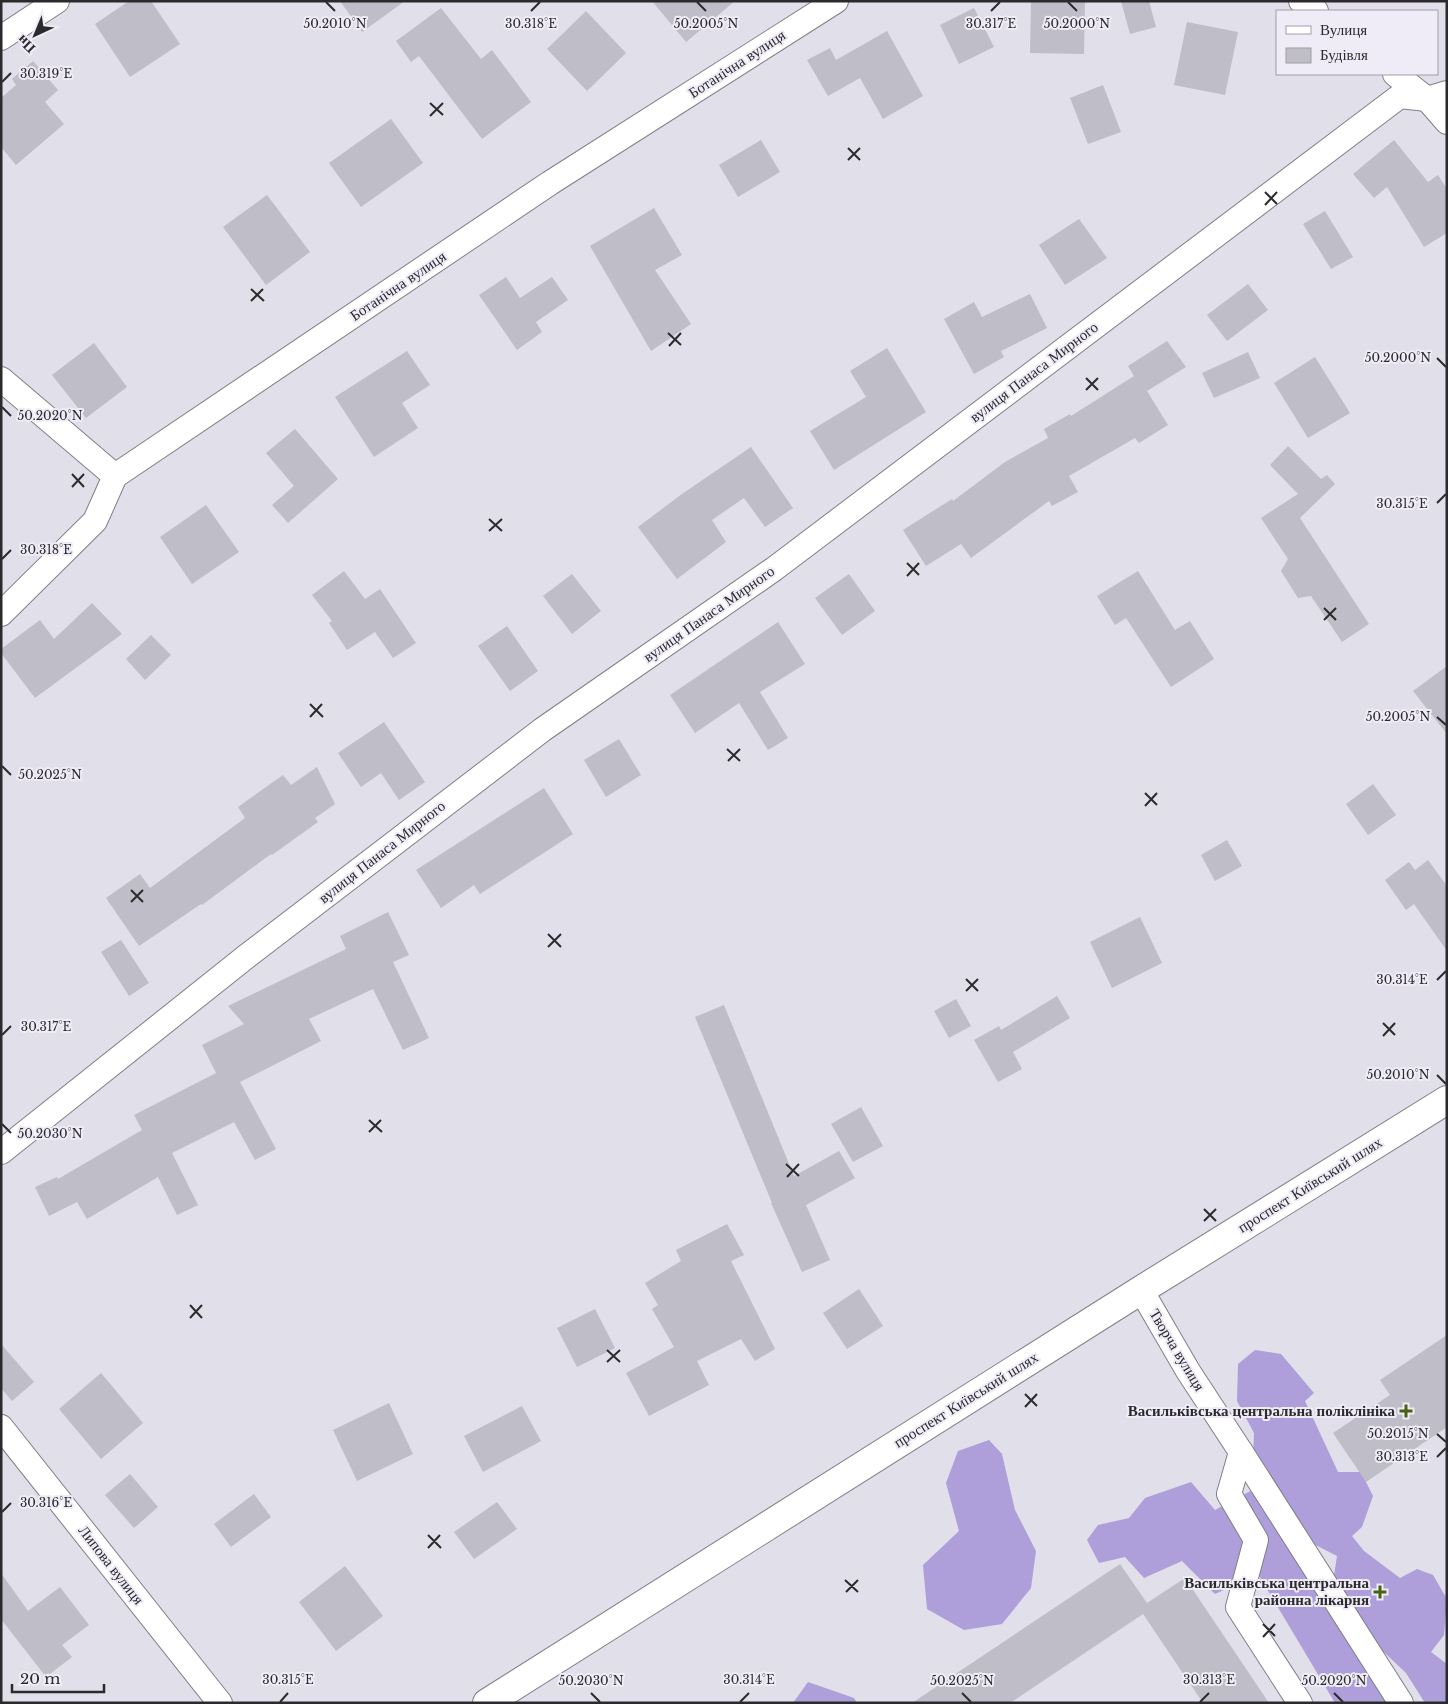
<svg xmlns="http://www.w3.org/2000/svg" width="1448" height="1704" viewBox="0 0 1448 1704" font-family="'Libre Baskerville',serif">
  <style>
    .forest { fill: #ae9ed9 }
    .building { fill: #bfbdc7 }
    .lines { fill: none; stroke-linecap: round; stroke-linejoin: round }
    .street-casing { stroke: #807e88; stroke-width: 26 }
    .secondary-casing { stroke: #807e88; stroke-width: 30 }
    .street { stroke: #fff; stroke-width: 24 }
    .secondary { stroke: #fff; stroke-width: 28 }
    .ticks { fill: none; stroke: #2b2a2d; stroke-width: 2 }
    .poi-dot { fill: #456215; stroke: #efecf7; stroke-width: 2 }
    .labels { text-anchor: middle; stroke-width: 4; stroke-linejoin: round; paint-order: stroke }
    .street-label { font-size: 15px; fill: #2b2a2d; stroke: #efecf7 }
    .poi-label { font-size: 15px; font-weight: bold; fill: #2b2a2d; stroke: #efecf7; text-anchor: end }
    .ticks-label { font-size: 12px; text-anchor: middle; fill: #2b2a2d; stroke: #efecf7; stroke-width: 4; stroke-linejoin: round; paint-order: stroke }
  </style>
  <rect width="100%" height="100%" fill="#e1dfe9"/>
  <!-- forest -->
  <g class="forest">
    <path d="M1255,1350L1281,1354L1314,1393L1305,1401L1338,1472H1361L1373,1496L1362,1527L1352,1536L1364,1551L1400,1578L1417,1569L1433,1575L1447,1599L1444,1635L1431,1652L1447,1664V1703H1425L1406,1673L1368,1637L1333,1582L1337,1556L1302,1538L1253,1461L1254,1433L1237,1401L1238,1364Z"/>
    <path d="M989,1440L1002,1454L1015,1510L1036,1551L1031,1588L1002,1624L964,1630L927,1609L923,1565L959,1531L946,1483L958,1451Z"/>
    <path d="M1191,1482L1215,1510L1256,1488L1393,1703H1335L1258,1574L1215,1594L1182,1561L1144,1578L1125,1557L1099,1563L1087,1540L1098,1525L1129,1518L1145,1498Z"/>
    <path d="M808,1682L854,1698L857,1703H793Z"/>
  </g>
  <!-- building -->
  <g class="building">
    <path d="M129,1H151L180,44L130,77L95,24Z"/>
    <path d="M340,1H405L362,32Z"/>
    <path d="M652,1H735L686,42Z"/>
    <path d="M1031,1H1085L1084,54L1030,53Z"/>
    <path d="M1121,1H1149L1156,27L1130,34Z"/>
    <path d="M441,8L481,59L492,50L531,102L482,139L419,56L411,62L396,41Z"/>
    <path d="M974,8L994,47L959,64L940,25Z"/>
    <path d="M586,11L626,53L587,91L547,49Z"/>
    <path d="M1187,22L1238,32L1225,95L1174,85Z"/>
    <path d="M887,31L923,96L883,119L860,78L828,96L807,60L830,48L836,60Z"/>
    <path d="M33,61L58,90L45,102L64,124L16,165L1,147V98L16,85L12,79Z"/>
    <path d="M1103,85L1121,132L1088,144L1070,98Z"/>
    <path d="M391,119L423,163L361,207L329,163Z"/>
    <path d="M761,140L780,172L738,197L719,165Z"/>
    <path d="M1394,140L1428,182L1438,175L1447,189V233L1424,247L1387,187L1374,198L1353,174Z"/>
    <path d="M267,195L310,252L266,285L223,227Z"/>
    <path d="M654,208L682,255L655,270L691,324L651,351L590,246Z"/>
    <path d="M1325,211L1353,257L1331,269L1303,224Z"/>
    <path d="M1079,219L1107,258L1065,285L1039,245Z"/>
    <path d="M506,277L520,298L552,277L568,300L536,322L542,332L517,350L479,295Z"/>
    <path d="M1248,284L1268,310L1227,341L1207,315Z"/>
    <path d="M1030,294L1047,328L1001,351L1004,357L974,374L944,319L974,302L982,317Z"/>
    <path d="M1167,341L1186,367L1147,391L1168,425L1139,443L1135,438L1069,476L1078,492L1052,506L1049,501L971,558L961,544L926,566L903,530L952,499L953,501L1005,462L1048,438L1044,429L1070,414L1071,416L1134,376L1128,366Z"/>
    <path d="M94,343L127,387L86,418L52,375Z"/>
    <path d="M887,348L926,412L834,470L810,431L866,397L850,371Z"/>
    <path d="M407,351L430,385L402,403L418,428L374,457L335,397Z"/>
    <path d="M1248,352L1260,378L1214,398L1202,373Z"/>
    <path d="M1315,357L1350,413L1308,438L1274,383Z"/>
    <path d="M295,429L338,479L288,523L272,505L294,486L266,453Z"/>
    <path d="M1288,446L1321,479L1327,475L1335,484L1300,518L1369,624L1342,642L1311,596L1298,598L1281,571L1288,559L1261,518L1298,494L1270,465Z"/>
    <path d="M751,447L793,508L765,527L744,498L712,520L726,542L677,579L638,527L682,494Z"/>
    <path d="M206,505L239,552L192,584L160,537Z"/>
    <path d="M344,571L365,599L380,589L416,643L393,658L375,632L347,650L329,623L332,621L312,595Z"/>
    <path d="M1138,571L1175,630L1190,621L1214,659L1171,687L1126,618L1115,625L1097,596Z"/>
    <path d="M572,574L601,611L572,634L543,596Z"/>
    <path d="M849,574L875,611L842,635L815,598Z"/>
    <path d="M92,603L122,634L35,698L1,653V649L40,620L54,639Z"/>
    <path d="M778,622L805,664L760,692L788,738L768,750L739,703L695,733L670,695Z"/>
    <path d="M507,626L538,671L510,691L478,646Z"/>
    <path d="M151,635L171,655L145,680L126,659Z"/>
    <path d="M1447,666V734L1413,691Z"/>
    <path d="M384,722L425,782L399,800L381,773L361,787L338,753Z"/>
    <path d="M619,739L641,775L606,797L584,760Z"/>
    <path d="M317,767L335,804L315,818L318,822L272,855L271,854L202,905L201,904L139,946L106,898L140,874L150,888L245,818L238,807L283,775L291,785Z"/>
    <path d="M1373,784L1396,815L1368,835L1346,804Z"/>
    <path d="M544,788L573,834L480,894L474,885L441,908L416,870Z"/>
    <path d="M1227,840L1242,866L1215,881L1201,855Z"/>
    <path d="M1428,860L1447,886V951L1414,904L1406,910L1385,880L1409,862L1415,870Z"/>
    <path d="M388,912L409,955L393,962L429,1038L403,1050L373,989L309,1019L321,1041L240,1082L276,1149L255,1160L234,1122L172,1153L198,1205L177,1215L158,1177L87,1219L77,1202L49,1216L35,1187L57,1177L58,1179L142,1130L134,1115L216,1073L202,1045L244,1024L228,1006L346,949L340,936Z"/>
    <path d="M1140,917L1162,963L1112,988L1090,942Z"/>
    <path d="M121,940L149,983L129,996L101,952Z"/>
    <path d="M1057,996L1070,1018L1013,1052L1022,1069L998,1082L974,1040L999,1026L1001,1030Z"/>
    <path d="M956,999L971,1026L949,1038L934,1011Z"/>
    <path d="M724,1005L794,1176L839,1151L855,1178L806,1205L830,1260L802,1272L771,1203H772L695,1017Z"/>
    <path d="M861,1107L883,1146L853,1162L831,1124Z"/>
    <path d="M727,1224L744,1255L731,1261L775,1349L755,1361L741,1339L697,1361L709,1385L649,1416L626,1373L674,1347L652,1309L658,1305L645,1283L681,1261L676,1250Z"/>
    <path d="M859,1289L883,1326L847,1349L823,1313Z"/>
    <path d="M595,1309L615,1348L577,1367L557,1328Z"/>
    <path d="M1447,1335V1427L1366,1482L1333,1433L1390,1395L1380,1380Z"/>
    <path d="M1,1344L34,1382L12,1401L1,1388Z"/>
    <path d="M101,1373L143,1423L101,1459L59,1409Z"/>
    <path d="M389,1403L413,1454L357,1481L333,1430Z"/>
    <path d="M522,1406L541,1441L483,1472L464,1436Z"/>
    <path d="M130,1474L158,1507L134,1528L105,1495Z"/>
    <path d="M254,1494L271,1517L231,1547L214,1524Z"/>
    <path d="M497,1502L517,1529L474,1559L454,1532Z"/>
    <path d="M1120,1564L1147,1603L1185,1578L1269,1703H1203L1143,1614L1010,1703H912Z"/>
    <path d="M345,1566L383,1616L336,1651L299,1602Z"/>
    <path d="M1,1573L28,1611L60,1587L89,1625L62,1645L72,1657L46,1677L1,1619Z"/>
  </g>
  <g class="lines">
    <defs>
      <g id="street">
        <path d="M1301,1L1316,11"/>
        <path d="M1,38L57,1"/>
        <path d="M1395,74L1427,99L1447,122"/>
        <path d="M1,379L115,476"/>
        <path d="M1,614L95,521L115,476L550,183L836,1"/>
        <path d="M1,1152L247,956L542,730L774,569L1400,96L1427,99L1447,93"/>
        <path d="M1141,1290L1188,1371L1241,1452L1229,1494L1256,1540L1238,1607L1300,1703"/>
        <path d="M1,1427L220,1703"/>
        <path d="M1241,1452L1401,1703"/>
      </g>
      <path id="secondary" d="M487,1703L1141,1290L1447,1100"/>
    </defs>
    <!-- street casing -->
    <use href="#street" class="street-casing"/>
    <!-- secondary casing -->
    <use href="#secondary" class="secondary-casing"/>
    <!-- street -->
    <use href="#street" class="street"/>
    <!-- secondary -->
    <use href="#secondary" class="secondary"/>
  </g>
  <!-- ticks -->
  <path class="ticks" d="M326,2L335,11M697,2L706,11M1068,2L1077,11M531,11L540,2M991,11L1000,2M2,82L11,73M430,103L443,115M430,116L443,103M848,148L860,160M848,160L860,148M1265,192L1277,204M1265,205L1277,192M251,289L264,301M251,301L263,289M668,333L681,345M669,346L681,333M1437,358L1446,367M1086,378L1098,390M1086,390L1098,378M2,407L11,416M72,474L84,487M72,487L84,474M1437,503L1446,494M489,519L502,531M489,531L502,519M2,559L11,550M907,563L919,575M907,576L919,563M1324,608L1336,620M1324,620L1336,608M310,704L323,717M310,717L322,704M1437,717L1446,725M727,749L740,761M728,761L740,749M2,766L11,775M1145,793L1157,805M1145,806L1157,793M131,890L143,902M131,902L143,890M548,934L561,947M548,947L561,934M966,979L978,991M1437,980L1446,971M966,991L978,979M1383,1023L1395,1035M2,1035L11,1026M1383,1036L1395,1023M1437,1075L1446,1084M369,1120L382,1132M2,1124L11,1133M369,1132L381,1120M786,1164L799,1176M787,1177L799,1164M1204,1209L1216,1221M1204,1221L1216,1209M190,1305L202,1318M190,1318L202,1305M607,1350L620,1362M607,1362L620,1350M1025,1394L1037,1406M1025,1407L1037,1394M1437,1434L1446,1442M1437,1457L1446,1448M2,1512L11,1503M428,1535L441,1548M428,1548L440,1535M845,1580L858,1592M846,1592L858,1580M1263,1624L1275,1636M1263,1637L1275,1624M591,1693L600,1702M962,1693L971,1702M1334,1693L1343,1702M280,1702L288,1693M740,1702L749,1693M1200,1702L1209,1693"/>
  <!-- markers -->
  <g class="poi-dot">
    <path d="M1403.5 1403.5h5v5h5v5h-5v5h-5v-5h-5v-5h5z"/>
    <path d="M1377.5 1584.5h5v5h5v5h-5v5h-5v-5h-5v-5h5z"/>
  </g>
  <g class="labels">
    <!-- street labels -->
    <g class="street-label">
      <text transform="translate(737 64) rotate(-33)" y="5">Ботанічна вулиця</text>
      <text transform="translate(398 286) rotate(-34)" y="5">Ботанічна вулиця</text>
      <text transform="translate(1034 372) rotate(-37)" y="5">вулиця Панаса Мирного</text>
      <text transform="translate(709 614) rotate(-35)" y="5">вулиця Панаса Мирного</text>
      <text transform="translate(382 852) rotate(-38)" y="5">вулиця Панаса Мирного</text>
      <text transform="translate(1310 1185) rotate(-32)" y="5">проспект Київський шлях</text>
      <text transform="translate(1177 1350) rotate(59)" y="5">Творча вулиця</text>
      <text transform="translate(966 1400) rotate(-32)" y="5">проспект Київський шлях</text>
      <text transform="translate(111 1565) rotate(52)" y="5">Липова вулиця</text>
    </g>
    <!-- poi labels -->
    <g class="poi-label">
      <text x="1395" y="1416">Васильківська центральна поліклініка</text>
      <text x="1369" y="1588">Васильківська центральна<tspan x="1369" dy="17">районна лікарня</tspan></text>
    </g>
  </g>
  <g class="ticks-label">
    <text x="335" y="28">50.2010°N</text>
    <text x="706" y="28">50.2005°N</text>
    <text x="1077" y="28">50.2000°N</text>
    <text x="531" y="28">30.318°E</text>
    <text x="991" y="28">30.317°E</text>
    <text x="46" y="78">30.319°E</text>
    <text x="1398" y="362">50.2000°N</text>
    <text x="50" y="420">50.2020°N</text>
    <text x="1402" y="508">30.315°E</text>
    <text x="46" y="554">30.318°E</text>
    <text x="1398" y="721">50.2005°N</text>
    <text x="50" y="779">50.2025°N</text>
    <text x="1402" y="984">30.314°E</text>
    <text x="46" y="1031">30.317°E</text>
    <text x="1398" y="1079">50.2010°N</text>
    <text x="50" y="1138">50.2030°N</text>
    <text x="1398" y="1438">50.2015°N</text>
    <text x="1402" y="1461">30.313°E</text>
    <text x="46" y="1507">30.316°E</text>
    <text x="288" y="1684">30.315°E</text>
    <text x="749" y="1684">30.314°E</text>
    <text x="1209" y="1684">30.313°E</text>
    <text x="591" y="1685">50.2030°N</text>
    <text x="962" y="1685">50.2025°N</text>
    <text x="1334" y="1685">50.2020°N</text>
  </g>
  <!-- border -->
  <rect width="1448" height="1704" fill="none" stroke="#2b2a2d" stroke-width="5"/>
  <!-- legend -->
  <rect x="1276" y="10" width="162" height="65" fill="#efecf7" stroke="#a19ea6"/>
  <rect x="1286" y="26" width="25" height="8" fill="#ffffff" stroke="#a19ea6"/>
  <text x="1320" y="35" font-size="15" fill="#2b2a2d">Вулиця</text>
  <rect x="1286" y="48" width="25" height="15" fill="#bfbdc7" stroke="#a19ea6"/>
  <text x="1320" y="60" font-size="15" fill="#2b2a2d">Будівля</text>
  <!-- north arrow -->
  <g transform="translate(35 35) rotate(224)" stroke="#efecf7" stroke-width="4" paint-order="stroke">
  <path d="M0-4L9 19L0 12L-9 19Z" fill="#2b2a2d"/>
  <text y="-8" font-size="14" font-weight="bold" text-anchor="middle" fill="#2b2a2d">Пн</text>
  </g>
  <!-- scale -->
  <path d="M12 1684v8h92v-8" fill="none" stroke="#2b2a2d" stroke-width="2.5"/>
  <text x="20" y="1684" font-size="15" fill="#2b2a2d" stroke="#efecf7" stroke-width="4" paint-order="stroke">20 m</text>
</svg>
